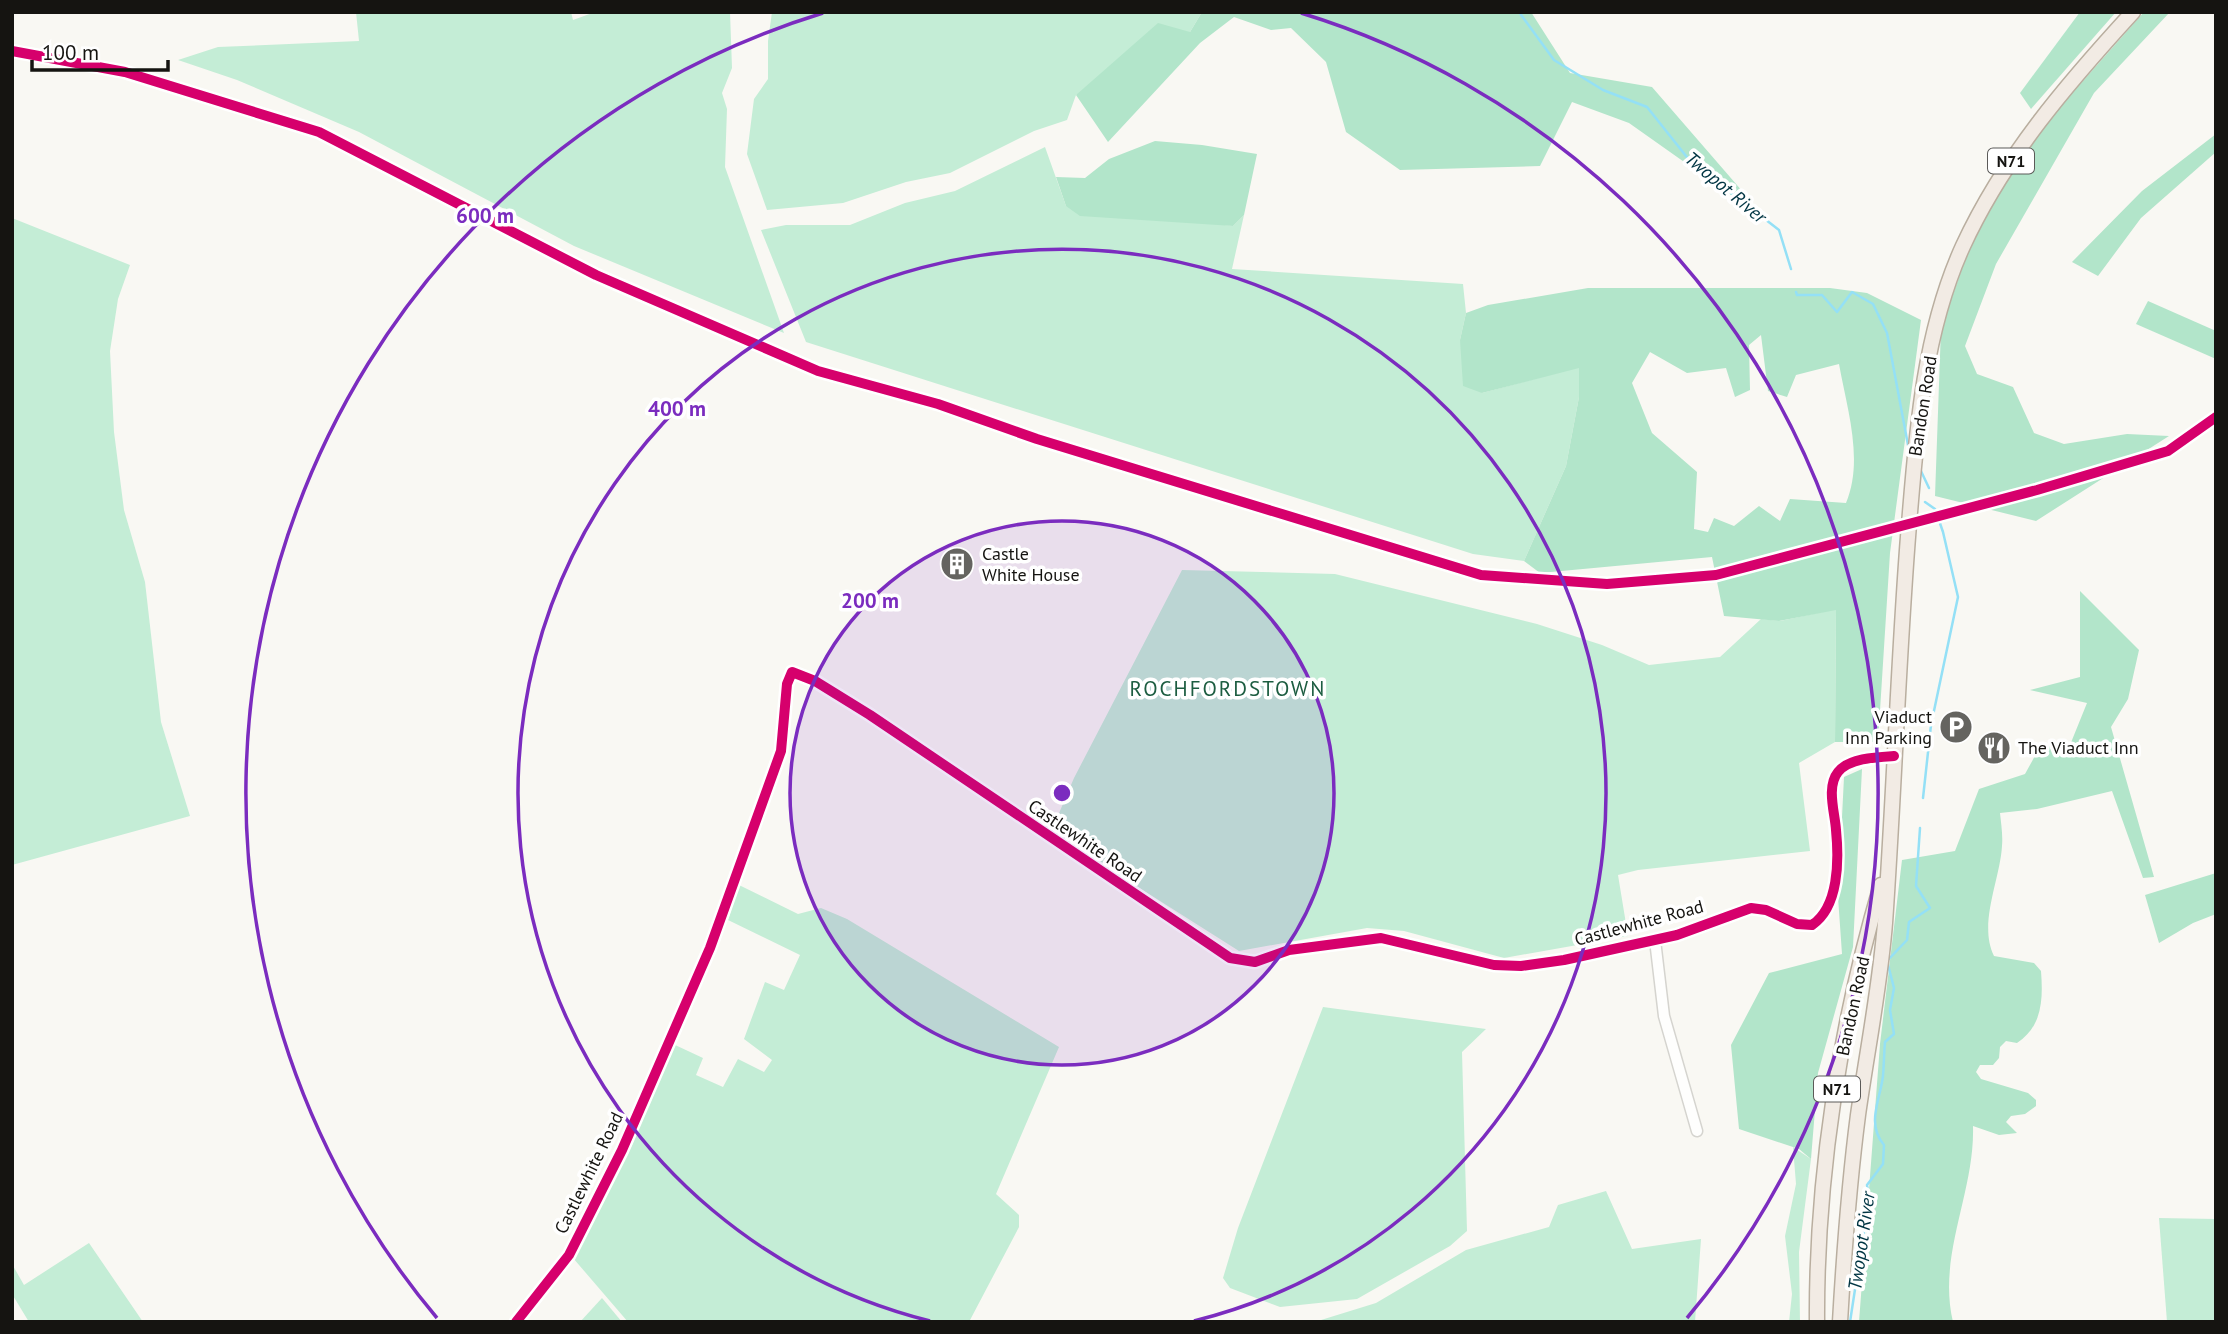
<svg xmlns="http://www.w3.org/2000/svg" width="2228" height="1334" viewBox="0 0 2228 1334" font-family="'PT Sans',sans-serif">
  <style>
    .green { fill: #c4edd6 }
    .forest { fill: #b2e5ca; fill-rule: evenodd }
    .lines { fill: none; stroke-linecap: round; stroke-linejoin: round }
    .stream { stroke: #94e0f6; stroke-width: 2.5 }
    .minor-casing { stroke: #d5d4cf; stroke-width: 13 }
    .major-casing { stroke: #b9ae9f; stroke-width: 17 }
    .minor { stroke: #fefefd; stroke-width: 10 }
    .major { stroke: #f2ebe4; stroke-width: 14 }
    .cycleway-casing { stroke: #fff; stroke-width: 15 }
    .cycleway { stroke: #d6006c; stroke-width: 10 }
    .ring { fill: none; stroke: #7b2cbf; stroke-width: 3.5 }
    .labels { text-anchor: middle; stroke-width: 7; stroke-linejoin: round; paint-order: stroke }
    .shield { fill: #fff; stroke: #5b5a58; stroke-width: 2 }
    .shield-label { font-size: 16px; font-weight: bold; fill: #151411 }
    .street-label { font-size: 18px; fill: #151411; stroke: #fff }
    .poi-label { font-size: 18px; fill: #151411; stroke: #fff; text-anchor: start }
    .water-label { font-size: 19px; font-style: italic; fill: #003543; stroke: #fff }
    .quarter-label { font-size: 21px; letter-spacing: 2px; fill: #1d5d41; stroke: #fff }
    .centre { fill: #7b2cbf; stroke: #fff; stroke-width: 3.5 }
    .ring-label { font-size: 21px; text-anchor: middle; font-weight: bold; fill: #7b2cbf; stroke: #fff; stroke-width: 7; stroke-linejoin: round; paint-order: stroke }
  </style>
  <rect width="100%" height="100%" fill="#f9f8f3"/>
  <!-- green -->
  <g class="green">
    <path d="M356,12H571L573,20L595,12H730L732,68L722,93L727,109L725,167L784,333L574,246L359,132L237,80L178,60L218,47L359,41Z"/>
    <path d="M772,12H1202L1190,32L1076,95L1067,120L1034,131L950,173L906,182L843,203L767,210L747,154L754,99L768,79V41Z"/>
    <path d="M1045,147L1066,206L1233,226L1244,215L1232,269L1463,284L1466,313L1460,340L1482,393L1579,367V397L1566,466L1524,561L1473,554L806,342L761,230L786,225H850L905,203L955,191Z"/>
    <path d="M12,218L130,265L118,299L110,351L114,432L124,510L145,582L161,722L190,816L12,865Z"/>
    <path d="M1182,570L1335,574L1537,624L1602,645L1649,665L1720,657L1761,619L1780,621L1836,609L1835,742L1799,763L1810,851L1638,870L1618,875L1628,936L1504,958L1404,931L1367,928L1239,951L1051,832L1074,778Z"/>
    <path d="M739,885L798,914L821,908L847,919L1059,1047L996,1194L1019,1215V1227L969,1322H628L573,1258L632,1145L673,1044L703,1058L696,1075L723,1087L738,1059L764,1072L772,1060L744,1039L765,982L784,990L800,955L728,920Z"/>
    <path d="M1323,1007L1486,1029L1462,1052L1467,1231L1450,1246L1357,1299L1280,1307L1230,1288L1223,1278L1238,1228Z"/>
    <path d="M1793,1147L1811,1159L1799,1252L1800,1322H1789L1792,1294L1785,1236L1796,1184Z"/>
    <path d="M1606,1191L1632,1249L1701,1239L1695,1322H1293L1321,1320L1376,1303L1466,1250L1549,1227L1558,1205Z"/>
    <path d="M2159,1218L2216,1219V1322H2167Z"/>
    <path d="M89,1243L143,1322H29L12,1294V1264L24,1285Z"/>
    <path d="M602,1298L622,1322H580Z"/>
  </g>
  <!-- forest -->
  <g class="forest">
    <path d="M1202,12H1531L1570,73L1652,87L1769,222L1629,123L1572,102L1540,166L1400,170L1346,132L1326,62L1291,28L1271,30L1234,17L1200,43L1108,142L1076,95L1158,23L1190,32Z"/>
    <path d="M2080,12H2116L2031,109L2020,93Z"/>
    <path d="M2144,12H2170L2094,93L1996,264L1965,346L1977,374L2013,387L2034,433L2064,444L2127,434L2169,436L2036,521L1935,496L1941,328L1973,238L2035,135Z"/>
    <path d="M2216,134V152L2141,218L2098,276L2072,262L2142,191Z"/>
    <path d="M1155,141L1202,145L1257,154L1244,215L1233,226L1080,216L1066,206L1056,177L1085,178L1109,159Z"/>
    <path d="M1588,288H1830L1867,293L1921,320L1890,553L1878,742H1835L1836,610L1779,621L1724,616L1712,557L1540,573L1524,561L1566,466L1579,397V368L1482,393L1463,386L1460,340L1466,313L1488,305ZM1761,335L1768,391L1787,397L1796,375L1839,364C1847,409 1864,460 1846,503L1790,499L1780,521L1759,506L1734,526L1714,518L1708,532L1694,529L1697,472L1652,433L1632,383L1650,352L1687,373L1726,368L1735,397L1750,390L1749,345Z"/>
    <path d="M2148,301L2216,331V359L2136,324Z"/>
    <path d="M2080,591L2139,650L2128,699L2111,727L2154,877L2143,878L2112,791L2037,809L2000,813C2001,823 2003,835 2002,846C2000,880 1978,924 1994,956L2034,963L2041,971C2043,998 2043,1026 2017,1043L2006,1041L2000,1047L1999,1058L1993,1065H1980L1976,1072L1981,1079L2028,1093L2036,1100V1106L2025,1114L2011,1116L2006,1122L2017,1133L1999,1135L1973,1126C1975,1193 1937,1255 1953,1322H1859L1880,1044L1902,860L1955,851L1979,789L2025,774L2041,745H2070L2087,703L2030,690L2080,677Z"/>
    <path d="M1862,769L1853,947L1818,1073L1811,1159L1799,1149L1739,1129L1731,1045L1769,973L1842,954L1838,897L1844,777Z"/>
    <path d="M2216,873V914L2193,923L2159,943L2145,895Z"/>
  </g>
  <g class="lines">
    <!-- stream -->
    <g class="stream">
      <path d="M1519,12L1554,60L1603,90L1647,107L1690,161L1779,230L1791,269"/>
      <path d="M1796,292L1797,295H1822L1837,312L1852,292L1873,304L1887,333L1908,445"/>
      <path d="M1920,469L1929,488"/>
      <path d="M1923,798L1931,725L1958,597L1943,532L1935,509L1925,502"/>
      <path d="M1850,1322L1869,1198L1867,1185L1883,1164L1884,1145C1866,1124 1880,1100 1883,1076C1884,1064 1884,1053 1885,1042L1894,1034L1890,1010L1894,988L1887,961L1907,940L1909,922L1930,908L1916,886L1920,828"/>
    </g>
    <defs>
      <g id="minor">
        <path d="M1655,940L1664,1016L1697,1131"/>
        <path d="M516,1322L569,1255L622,1150L710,948L781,751L787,684L792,672L815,681L870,715L1230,958L1255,962L1289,950L1381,938L1494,965L1521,966L1564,960L1677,935L1751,908L1766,910L1797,924L1812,925C1839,907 1839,860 1836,830C1835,813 1826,787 1838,772C1849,758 1878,757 1894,756"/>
      </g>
      <g id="major">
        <path d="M1817,1322C1816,1176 1840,1025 1881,885"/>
        <path d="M1840,1322C1844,1253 1849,1184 1858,1115C1867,1051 1880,987 1885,923C1894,795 1898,665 1908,537C1916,439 1922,336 1963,246C2004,157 2067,84 2133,12"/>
      </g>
    </defs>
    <!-- minor casing -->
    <use href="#minor" class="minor-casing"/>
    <!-- major casing -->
    <use href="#major" class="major-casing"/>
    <!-- minor -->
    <use href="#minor" class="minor"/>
    <!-- major -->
    <use href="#major" class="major"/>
    <defs>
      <g id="cycleway">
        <path d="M12,51L125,72L319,132L596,275L818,371L938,404L1037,439L1481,575L1607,584L1716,575L2037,490L2168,451L2216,417"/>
        <path d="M516,1322L569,1255L622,1150L710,948L781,751L787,684L792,672L815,681L870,715L1230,958L1255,962L1289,950L1381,938L1494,965L1521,966L1564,960L1677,935L1751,908L1766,910L1797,924L1812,925C1839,907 1839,860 1836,830C1835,813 1826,787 1838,772C1849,758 1878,757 1894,756"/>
      </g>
    </defs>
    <!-- cycleway casing -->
    <use href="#cycleway" class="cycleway-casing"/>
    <!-- cycleway -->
    <use href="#cycleway" class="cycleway"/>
  </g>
  <!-- distance rings -->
  <circle cx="1062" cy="793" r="272" fill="#7b2cbf" fill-opacity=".12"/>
  <g class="ring">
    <circle cx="1062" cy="793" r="272"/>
    <path d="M930 1321A544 544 0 1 1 1194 1321"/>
    <path d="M437 1318A816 816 0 0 1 823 13M1301 13A816 816 0 0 1 1687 1318"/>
  </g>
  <!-- icons -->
  <defs>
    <symbol id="building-disc" viewBox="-11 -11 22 22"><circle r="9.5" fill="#656460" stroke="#fff"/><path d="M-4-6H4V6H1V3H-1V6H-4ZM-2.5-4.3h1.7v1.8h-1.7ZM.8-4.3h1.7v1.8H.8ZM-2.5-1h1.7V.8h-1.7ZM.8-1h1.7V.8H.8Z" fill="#fff"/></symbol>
    <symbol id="parking-disc" viewBox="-11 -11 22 22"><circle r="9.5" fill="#656460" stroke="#fff"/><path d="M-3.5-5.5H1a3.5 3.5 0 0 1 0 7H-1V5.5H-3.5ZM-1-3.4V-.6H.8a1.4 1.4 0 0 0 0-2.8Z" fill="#fff"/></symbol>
    <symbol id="restaurant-disc" viewBox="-11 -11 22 22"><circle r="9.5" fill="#656460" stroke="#fff"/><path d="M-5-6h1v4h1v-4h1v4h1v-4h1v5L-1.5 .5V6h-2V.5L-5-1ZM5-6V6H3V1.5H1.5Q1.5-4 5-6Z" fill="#fff"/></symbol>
  </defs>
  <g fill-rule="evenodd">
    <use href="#building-disc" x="938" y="545" width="38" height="38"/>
    <use href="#parking-disc" x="1937" y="708" width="38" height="38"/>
    <use href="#restaurant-disc" x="1975" y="729" width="38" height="38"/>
  </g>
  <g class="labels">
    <!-- shield labels -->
    <g class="shield">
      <rect x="1988" y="148.5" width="46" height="25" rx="5"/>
      <rect x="1814" y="1076.5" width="46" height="25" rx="5"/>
    </g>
    <g class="shield-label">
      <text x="2011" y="167">N71</text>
      <text x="1837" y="1095">N71</text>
    </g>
    <!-- street labels -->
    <g class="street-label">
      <text transform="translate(1923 406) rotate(-81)" y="6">Bandon Road</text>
      <text transform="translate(1085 841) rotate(34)" y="6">Castlewhite Road</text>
      <text transform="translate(1639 923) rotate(-15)" y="6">Castlewhite Road</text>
      <text transform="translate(1853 1006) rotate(-78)" y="6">Bandon Road</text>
      <text transform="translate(589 1173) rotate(-64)" y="6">Castlewhite Road</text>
    </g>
    <!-- poi labels -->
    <g class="poi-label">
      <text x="982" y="560">Castle<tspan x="982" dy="21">White House</tspan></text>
      <text x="1932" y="723" text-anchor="end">Viaduct<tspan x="1932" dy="21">Inn Parking</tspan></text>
      <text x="2018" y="754">The Viaduct Inn</text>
    </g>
    <!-- water labels -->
    <g class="water-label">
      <text transform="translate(1726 187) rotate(40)" y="7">Twopot River</text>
      <text transform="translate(1861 1241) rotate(-82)" y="7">Twopot River</text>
    </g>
    <!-- quarter labels -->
    <g class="quarter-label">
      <text x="1228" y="696">ROCHFORDSTOWN</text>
    </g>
  </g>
  <circle cx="1062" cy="793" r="10" class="centre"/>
  <g class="ring-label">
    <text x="485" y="223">600 m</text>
    <text x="677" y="416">400 m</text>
    <text x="870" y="608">200 m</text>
  </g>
  <!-- border -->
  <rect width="2228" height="1334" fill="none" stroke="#151411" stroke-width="28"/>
  <!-- scale -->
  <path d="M32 60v10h136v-10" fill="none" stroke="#151411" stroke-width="3.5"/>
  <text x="42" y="60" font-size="21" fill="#151411" stroke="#ffffff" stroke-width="5" paint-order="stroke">100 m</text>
</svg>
